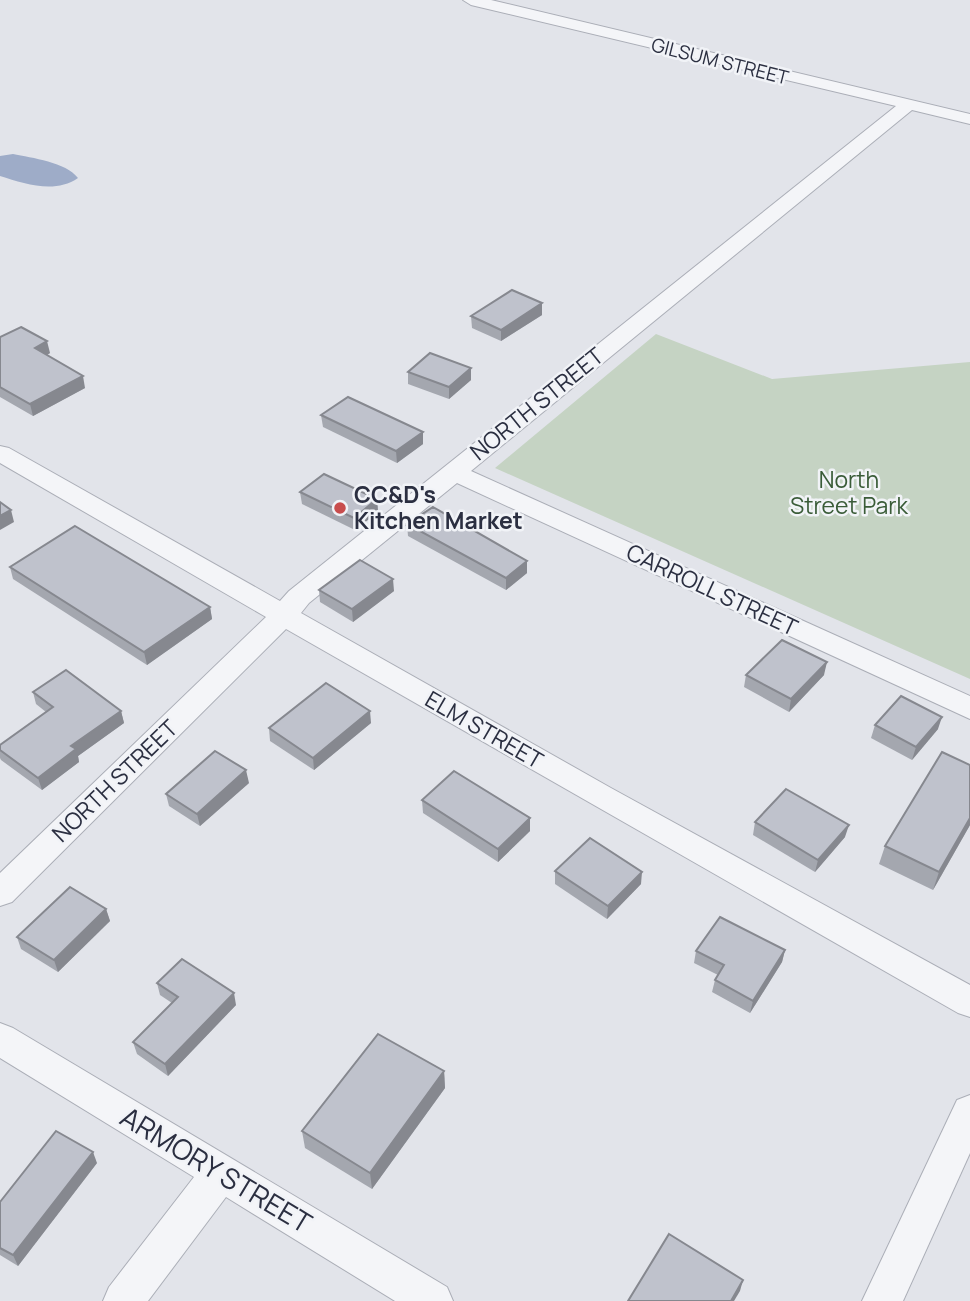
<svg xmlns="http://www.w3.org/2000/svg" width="970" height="1301" viewBox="0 0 970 1301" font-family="Manrope,sans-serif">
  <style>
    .green { fill: #c5d3c3 }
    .water { fill: #9eacc8 }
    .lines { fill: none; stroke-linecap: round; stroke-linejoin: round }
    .minor-casing { stroke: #abaeb7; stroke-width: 2 }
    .minor { fill: #f4f5f8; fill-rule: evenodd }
    .wall { fill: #a4a7af }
    .shaded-wall { fill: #86888f }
    .building { fill: #bfc2cc; stroke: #86888f; stroke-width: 2 }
    .poi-dot { fill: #c84d4d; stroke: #f1f3f7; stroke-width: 2.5 }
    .labels { text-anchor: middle; stroke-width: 5; stroke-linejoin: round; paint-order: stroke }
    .far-street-label { font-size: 19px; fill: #2b2f41; stroke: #f1f3f7 }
    .street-label { font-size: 23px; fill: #2b2f41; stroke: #f1f3f7 }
    .park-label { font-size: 23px; fill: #3a5c38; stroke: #f1f3f7 }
    .poi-label { font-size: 23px; font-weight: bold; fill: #2b2f41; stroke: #f1f3f7; text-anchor: start }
    .near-street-label { font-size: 28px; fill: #2b2f41; stroke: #f1f3f7 }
  </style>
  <rect width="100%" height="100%" fill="#e2e4ea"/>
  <!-- green -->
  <path class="green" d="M656,334L772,379L970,362V679L495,468Z"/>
  <!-- water -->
  <path class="water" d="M13,154C32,158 66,162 78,178C55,194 25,184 0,176V156Z"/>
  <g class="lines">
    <defs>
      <g id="minor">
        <path d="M463,0H491L970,114V124L912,110L471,471L970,696V719L457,483L309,603L301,613L611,788L970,985V1017L958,1013L286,629L12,902L0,906V873L266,617L0,463V446L9,448L280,601L289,591L896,106L471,5Z"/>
        <path d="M0,1023L13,1028L447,1287L453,1301H395L226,1197L148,1301H103L109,1287L194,1177L0,1058Z"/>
        <path d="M970,1095V1153L903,1301H862L957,1100Z"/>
      </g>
    </defs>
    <!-- minor casing -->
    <use href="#minor" class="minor-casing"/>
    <!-- minor -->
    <use href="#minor" class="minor"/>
  </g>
  <!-- wall -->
  <g class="wall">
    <path d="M542,303V315L501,341L472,328L471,316Z"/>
    <path d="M0,337L50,353L47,355L85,388L33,416L0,397Z"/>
    <path d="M408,372L471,380L449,399L408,384Z"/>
    <path d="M321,415L423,432V444L397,463L323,427Z"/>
    <path d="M300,492L377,499L378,512L355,530L302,504Z"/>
    <path d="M407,524L527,573L506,590L408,536Z"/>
    <path d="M10,567L210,607L212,619L147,665L13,579Z"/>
    <path d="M319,590L394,591L353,622L320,602Z"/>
    <path d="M746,675H824L789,712L744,687Z"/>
    <path d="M33,692L121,711L124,723L78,756L79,762L42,790L1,760L0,758V745L46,712L36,704Z"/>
    <path d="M371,723L314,770L270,741L269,728Z"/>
    <path d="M875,725L938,729L912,760L871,738Z"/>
    <path d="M970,765V825L933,890L879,864L885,846Z"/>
    <path d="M249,783L200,826L169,806L166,794Z"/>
    <path d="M422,800L530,818V831L498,862L423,813Z"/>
    <path d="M755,822L845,837L815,872L753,835Z"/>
    <path d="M555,871L641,884L607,919L555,884Z"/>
    <path d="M106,909L110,921L58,972L21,949L17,937Z"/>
    <path d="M785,950L782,962L750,1013L712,992L715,980L718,975L694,963L696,951Z"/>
    <path d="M157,983L236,1005L168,1076L137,1054L133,1042L172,1003L160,995Z"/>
    <path d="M444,1071L445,1088L372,1189L305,1148L302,1131Z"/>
    <path d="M97,1163L18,1266L0,1255V1202Z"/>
  </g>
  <!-- shaded-wall -->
  <g class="shaded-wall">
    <path d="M542,303V315L501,341V330Z"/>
    <path d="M47,341L50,353L38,360L35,348Z"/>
    <path d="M471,368V380L449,399V387Z"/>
    <path d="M83,376L85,388L33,416L30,404Z"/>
    <path d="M423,432V444L397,463L396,451Z"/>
    <path d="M377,499L378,512L355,530L354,518Z"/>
    <path d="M11,510L14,522L0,530V516Z"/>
    <path d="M527,561V573L506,590V578Z"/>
    <path d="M393,579L394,591L353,622L352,609Z"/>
    <path d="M210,607L212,619L147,665L144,652Z"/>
    <path d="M827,662L824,675L789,712L791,699Z"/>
    <path d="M121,711L124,723L78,756L79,762L42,790L38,778L71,746Z"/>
    <path d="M370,711L371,723L314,770L313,758Z"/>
    <path d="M942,717L938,729L912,760L916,747Z"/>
    <path d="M246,770L249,783L200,826L197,814Z"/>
    <path d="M530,818V831L498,862V849Z"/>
    <path d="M970,818V825L933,890L939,872Z"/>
    <path d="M849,825L845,837L815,872L818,860Z"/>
    <path d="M642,872L641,884L607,919L608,906Z"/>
    <path d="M106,909L110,921L58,972L54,960Z"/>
    <path d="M785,950L782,962L750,1013L753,1001Z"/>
    <path d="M234,993L236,1005L168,1076L165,1064Z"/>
    <path d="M444,1071L445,1088L372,1189L370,1173Z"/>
    <path d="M93,1152L97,1163L18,1266L13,1255Z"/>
    <path d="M743,1280L740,1291L734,1301H731Z"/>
  </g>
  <!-- building -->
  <g class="building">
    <path d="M512,290L542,303L501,330L471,316Z"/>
    <path d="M21,327L47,341L35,348L83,376L30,404L0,387V337Z"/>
    <path d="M430,353L471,368L449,387L408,372Z"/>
    <path d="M348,397L423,432L396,451L321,415Z"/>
    <path d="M324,474L377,499L354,518L300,492Z"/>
    <path d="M0,502L11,510L0,516Z"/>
    <path d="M433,507L527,561L506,578L407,524Z"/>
    <path d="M75,526L210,607L144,652L10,567Z"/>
    <path d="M360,560L393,579L352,609L319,590Z"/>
    <path d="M782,640L827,662L791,699L746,675Z"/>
    <path d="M66,670L121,711L71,746L76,749L38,778L0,750V745L53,707L33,692Z"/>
    <path d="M326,683L370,711L313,758L269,728Z"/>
    <path d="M901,696L942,717L916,747L875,725Z"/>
    <path d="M215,751L246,770L197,814L166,794Z"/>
    <path d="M942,752L970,765V818L939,872L885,846Z"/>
    <path d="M454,771L530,818L498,849L422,800Z"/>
    <path d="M786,789L849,825L818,860L755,822Z"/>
    <path d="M590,838L642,872L608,906L555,871Z"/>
    <path d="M70,887L106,909L54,960L17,937Z"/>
    <path d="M720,917L785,950L753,1001L715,980L724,965L696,951Z"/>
    <path d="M182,959L234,993L165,1064L133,1042L178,997L157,983Z"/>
    <path d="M378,1034L444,1071L370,1173L302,1131Z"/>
    <path d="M56,1131L93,1152L13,1255L0,1248V1202Z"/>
    <path d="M669,1234L743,1280L731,1301H628Z"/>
  </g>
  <!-- markers -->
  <circle class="poi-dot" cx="340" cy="508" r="7"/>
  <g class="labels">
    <!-- far-street labels -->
    <g class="far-street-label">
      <text transform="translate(720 61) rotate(14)" y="7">GILSUM STREET</text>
    </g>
    <!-- street labels -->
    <g class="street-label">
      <text transform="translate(537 404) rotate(-39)" y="8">NORTH STREET</text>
      <text transform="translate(712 590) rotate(25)" y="8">CARROLL STREET</text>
      <text transform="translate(484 730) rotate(30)" y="8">ELM STREET</text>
      <text transform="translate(115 781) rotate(-44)" y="8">NORTH STREET</text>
    </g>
    <!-- park labels -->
    <g class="park-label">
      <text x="849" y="488">North<tspan x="849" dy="26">Street Park</tspan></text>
    </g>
    <!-- poi labels -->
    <g class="poi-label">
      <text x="354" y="503">CC&amp;D's<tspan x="354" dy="26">Kitchen Market</tspan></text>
    </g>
    <!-- near-street labels -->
    <g class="near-street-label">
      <text transform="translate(216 1170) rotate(31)" y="10">ARMORY STREET</text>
    </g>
  </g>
</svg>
